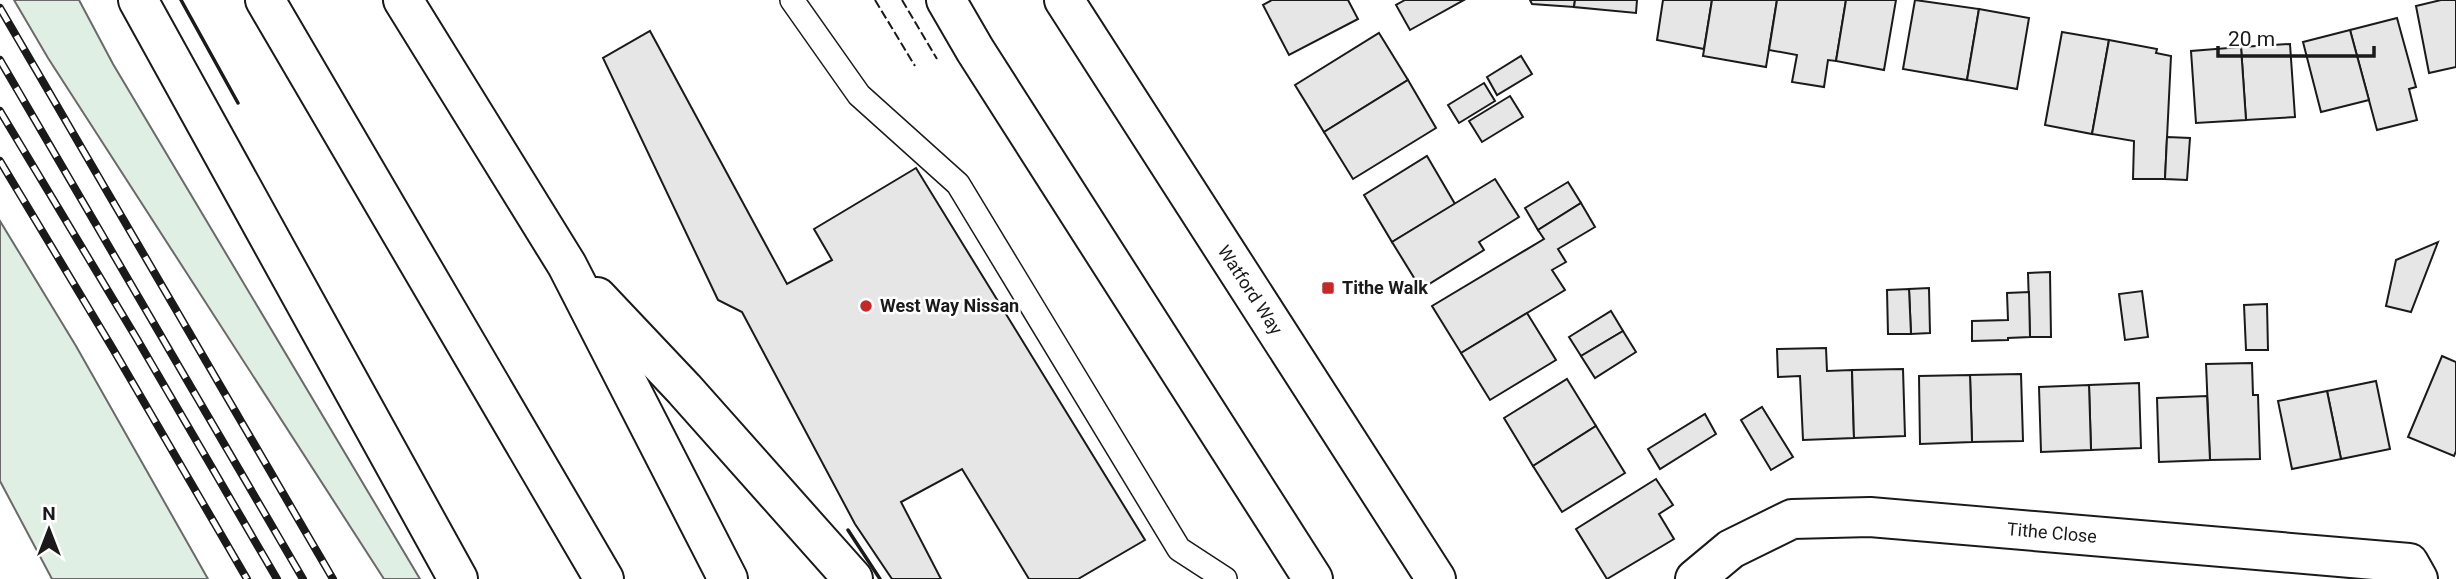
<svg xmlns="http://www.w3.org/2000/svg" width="2456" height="579" viewBox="0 0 2456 579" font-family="Roboto,sans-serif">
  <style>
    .green { fill: #e0efe3; stroke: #6a6a6a; stroke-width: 2 }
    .building { fill: #e6e6e6; stroke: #1a1a1a; stroke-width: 2 }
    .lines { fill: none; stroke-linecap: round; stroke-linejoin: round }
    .lane-casing { stroke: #1a1a1a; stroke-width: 26 }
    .street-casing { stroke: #1a1a1a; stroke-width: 42 }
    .highway-casing { stroke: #1a1a1a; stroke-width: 42 }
    .lane { stroke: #fff; stroke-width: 23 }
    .street { stroke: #fff; stroke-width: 38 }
    .highway { stroke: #fff; stroke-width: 38 }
    .rail-casing { stroke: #1a1a1a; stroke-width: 8 }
    .rail { stroke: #fff; stroke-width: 5; stroke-dasharray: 16; stroke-linecap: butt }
    .fence { stroke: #1a1a1a; stroke-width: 2; stroke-dasharray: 9 3.5; stroke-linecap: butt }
    .wall { stroke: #1a1a1a; stroke-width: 3.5 }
    .poi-dot { fill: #c62828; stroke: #fff; stroke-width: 2.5 }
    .labels { text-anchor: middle; stroke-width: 5; stroke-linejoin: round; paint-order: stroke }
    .poi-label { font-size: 18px; font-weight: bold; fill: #1a1a1a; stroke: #fff; text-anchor: start }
    .street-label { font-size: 18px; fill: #1a1a1a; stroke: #fff }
  </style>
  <rect width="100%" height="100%" fill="#fff"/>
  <!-- green -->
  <g class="green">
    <path d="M14,0H79L113,64L420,579H384L48,58Z"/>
    <path d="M0,221L76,346L208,579H52L0,481Z"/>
  </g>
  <!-- building -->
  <g class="building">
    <path d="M1272,0H1348L1358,19L1289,55L1263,5Z"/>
    <path d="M1405,0H1464L1410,30L1396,5Z"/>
    <path d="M1530,0H1575L1574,7L1532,4Z"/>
    <path d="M1575,0H1637L1636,13L1574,7Z"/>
    <path d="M1663,0H1712L1704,49L1657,40Z"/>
    <path d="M1712,0H1777L1766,67L1703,56Z"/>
    <path d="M1777,0H1846L1836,61L1828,60L1824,87L1792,82L1797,55L1769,50Z"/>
    <path d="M1846,0H1896L1884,70L1836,61Z"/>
    <path d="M1915,0L1979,9L1967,80L1903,69Z"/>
    <path d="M2441,0H2456V67L2429,73L2416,6Z"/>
    <path d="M1979,9L2029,18L2017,89L1967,80Z"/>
    <path d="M2397,18L2416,87L2409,89L2417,120L2377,130L2350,30Z"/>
    <path d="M2350,30L2369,100L2321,112L2303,42Z"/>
    <path d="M650,31L787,284L832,260L814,229L916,168L1145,540L1078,579H1029L962,469L901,502L941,579H892L855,524L742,312L718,300L603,58Z"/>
    <path d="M2062,32L2109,40L2092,134L2045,125Z"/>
    <path d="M1379,33L1408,80L1324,132L1295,85Z"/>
    <path d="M2109,40L2157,49L2156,53L2171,56L2165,179H2133L2134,141L2092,134Z"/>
    <path d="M2290,44L2295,117L2246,120L2241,47Z"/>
    <path d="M2241,47L2246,120L2196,123L2191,51Z"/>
    <path d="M1521,56L1532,74L1497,95L1487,77Z"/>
    <path d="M1408,80L1436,128L1353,179L1324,132Z"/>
    <path d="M1484,83L1495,101L1459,123L1448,105Z"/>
    <path d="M1510,96L1523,117L1482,142L1469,121Z"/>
    <path d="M2167,137L2190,138L2187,180L2165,179Z"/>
    <path d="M1427,156L1455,204L1392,242L1364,195Z"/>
    <path d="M1495,179L1519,217L1479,242L1484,250L1421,289L1392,242Z"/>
    <path d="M1568,182L1581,203L1538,230L1525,208Z"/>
    <path d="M1581,203L1595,227L1558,249L1566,262L1552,270L1565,290L1461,353L1432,306L1544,239L1538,230Z"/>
    <path d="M2438,242L2411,312L2386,306L2396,260Z"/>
    <path d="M2050,272L2051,337H2030L2028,273Z"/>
    <path d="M1929,288L1930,333L1911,334L1909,289Z"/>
    <path d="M1909,289L1911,334H1888L1887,290Z"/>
    <path d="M2142,291L2148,337L2125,340L2119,294Z"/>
    <path d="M2029,292L2030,337L2008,338V340L1972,341V321L2008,320L2007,293Z"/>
    <path d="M2267,304L2268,350H2246L2244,305Z"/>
    <path d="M1611,311L1623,331L1581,356L1569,337Z"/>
    <path d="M1527,313L1556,360L1490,400L1461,353Z"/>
    <path d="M1623,331L1636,352L1595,378L1581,356Z"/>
    <path d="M1826,348L1827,371L1852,370L1854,438L1803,440L1800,376L1778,377L1777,349Z"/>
    <path d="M2442,356L2456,362V451L2454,456L2408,437Z"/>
    <path d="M2252,363L2253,395H2258L2260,459L2210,460L2206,364Z"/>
    <path d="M1903,369L1905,436L1854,438L1852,370Z"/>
    <path d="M2021,374L2023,441L1972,442L1970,375Z"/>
    <path d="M1970,375L1972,442L1920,444L1919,376Z"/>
    <path d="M1567,379L1596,426L1533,466L1504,418Z"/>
    <path d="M2376,381L2390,449L2341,459L2327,391Z"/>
    <path d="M2139,383L2141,448L2091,450L2089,385Z"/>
    <path d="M2089,385L2091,450L2041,452L2039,387Z"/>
    <path d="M2327,391L2341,459L2292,469L2278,401Z"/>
    <path d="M2207,396L2210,460L2159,462L2157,398Z"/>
    <path d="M1762,407L1793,457L1771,470L1741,420Z"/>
    <path d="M1705,414L1716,434L1660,469L1648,449Z"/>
    <path d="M1596,426L1625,473L1562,512L1533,466Z"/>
    <path d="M1656,479L1673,505L1659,514L1674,539L1607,579L1576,529Z"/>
  </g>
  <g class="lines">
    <defs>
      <path id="lane" d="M792,0L859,95L958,184L1179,549L1225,579"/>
      <path id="street" d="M1695,579L1731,549L1792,519L1870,517L2409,563L2418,579"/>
      <g id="highway">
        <path d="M138,0L458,579"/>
        <path d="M265,0L604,579"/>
        <path d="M403,0L567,265L728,579"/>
        <path d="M946,0L975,50L1313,579"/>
        <path d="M1064,0L1436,579"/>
        <path d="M597,297L684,389L853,579"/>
      </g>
    </defs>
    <!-- lane casing -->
    <use href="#lane" class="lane-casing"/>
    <!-- street casing -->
    <use href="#street" class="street-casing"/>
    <!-- highway casing -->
    <use href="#highway" class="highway-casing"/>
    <!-- lane -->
    <use href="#lane" class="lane"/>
    <!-- street -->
    <use href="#street" class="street"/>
    <!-- highway -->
    <use href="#highway" class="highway"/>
    <defs>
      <g id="rail">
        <path d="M0,8L333,579"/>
        <path d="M0,60L303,579"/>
        <path d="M0,111L137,339L277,579"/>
        <path d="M0,161L113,349L247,579"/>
      </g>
    </defs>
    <!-- rail casing -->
    <use href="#rail" class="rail-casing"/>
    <!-- rail -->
    <use href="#rail" class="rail"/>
    <!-- fence -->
    <g class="fence">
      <path d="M875,0L915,66"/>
      <path d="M902,0L937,59"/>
    </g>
    <!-- wall -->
    <g class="wall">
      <path d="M181,0L238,103"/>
      <path d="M848,530L880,579"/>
    </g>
  </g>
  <!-- markers -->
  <g class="poi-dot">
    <rect x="1321" y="281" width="14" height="14" rx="3.5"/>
    <circle cx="866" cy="306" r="7"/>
  </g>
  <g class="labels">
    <!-- poi labels -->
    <g class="poi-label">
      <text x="1342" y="294">Tithe Walk</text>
      <text x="880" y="312">West Way Nissan</text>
    </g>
    <!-- street labels -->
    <g class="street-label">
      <text transform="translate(1250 290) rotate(57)" y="6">Watford Way</text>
      <text transform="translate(2052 533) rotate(5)" y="6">Tithe Close</text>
    </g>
  </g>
  <!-- north arrow -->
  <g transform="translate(49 530)" stroke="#ffffff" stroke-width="5" paint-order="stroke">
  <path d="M0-5L12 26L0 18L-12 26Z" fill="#1a1a1a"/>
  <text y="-10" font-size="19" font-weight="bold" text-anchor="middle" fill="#1a1a1a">N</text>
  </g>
  <!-- scale -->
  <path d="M2218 46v10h156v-10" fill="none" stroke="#1a1a1a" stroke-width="3.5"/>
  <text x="2228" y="46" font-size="21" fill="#1a1a1a" stroke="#ffffff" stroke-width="5" paint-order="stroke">20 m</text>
</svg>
